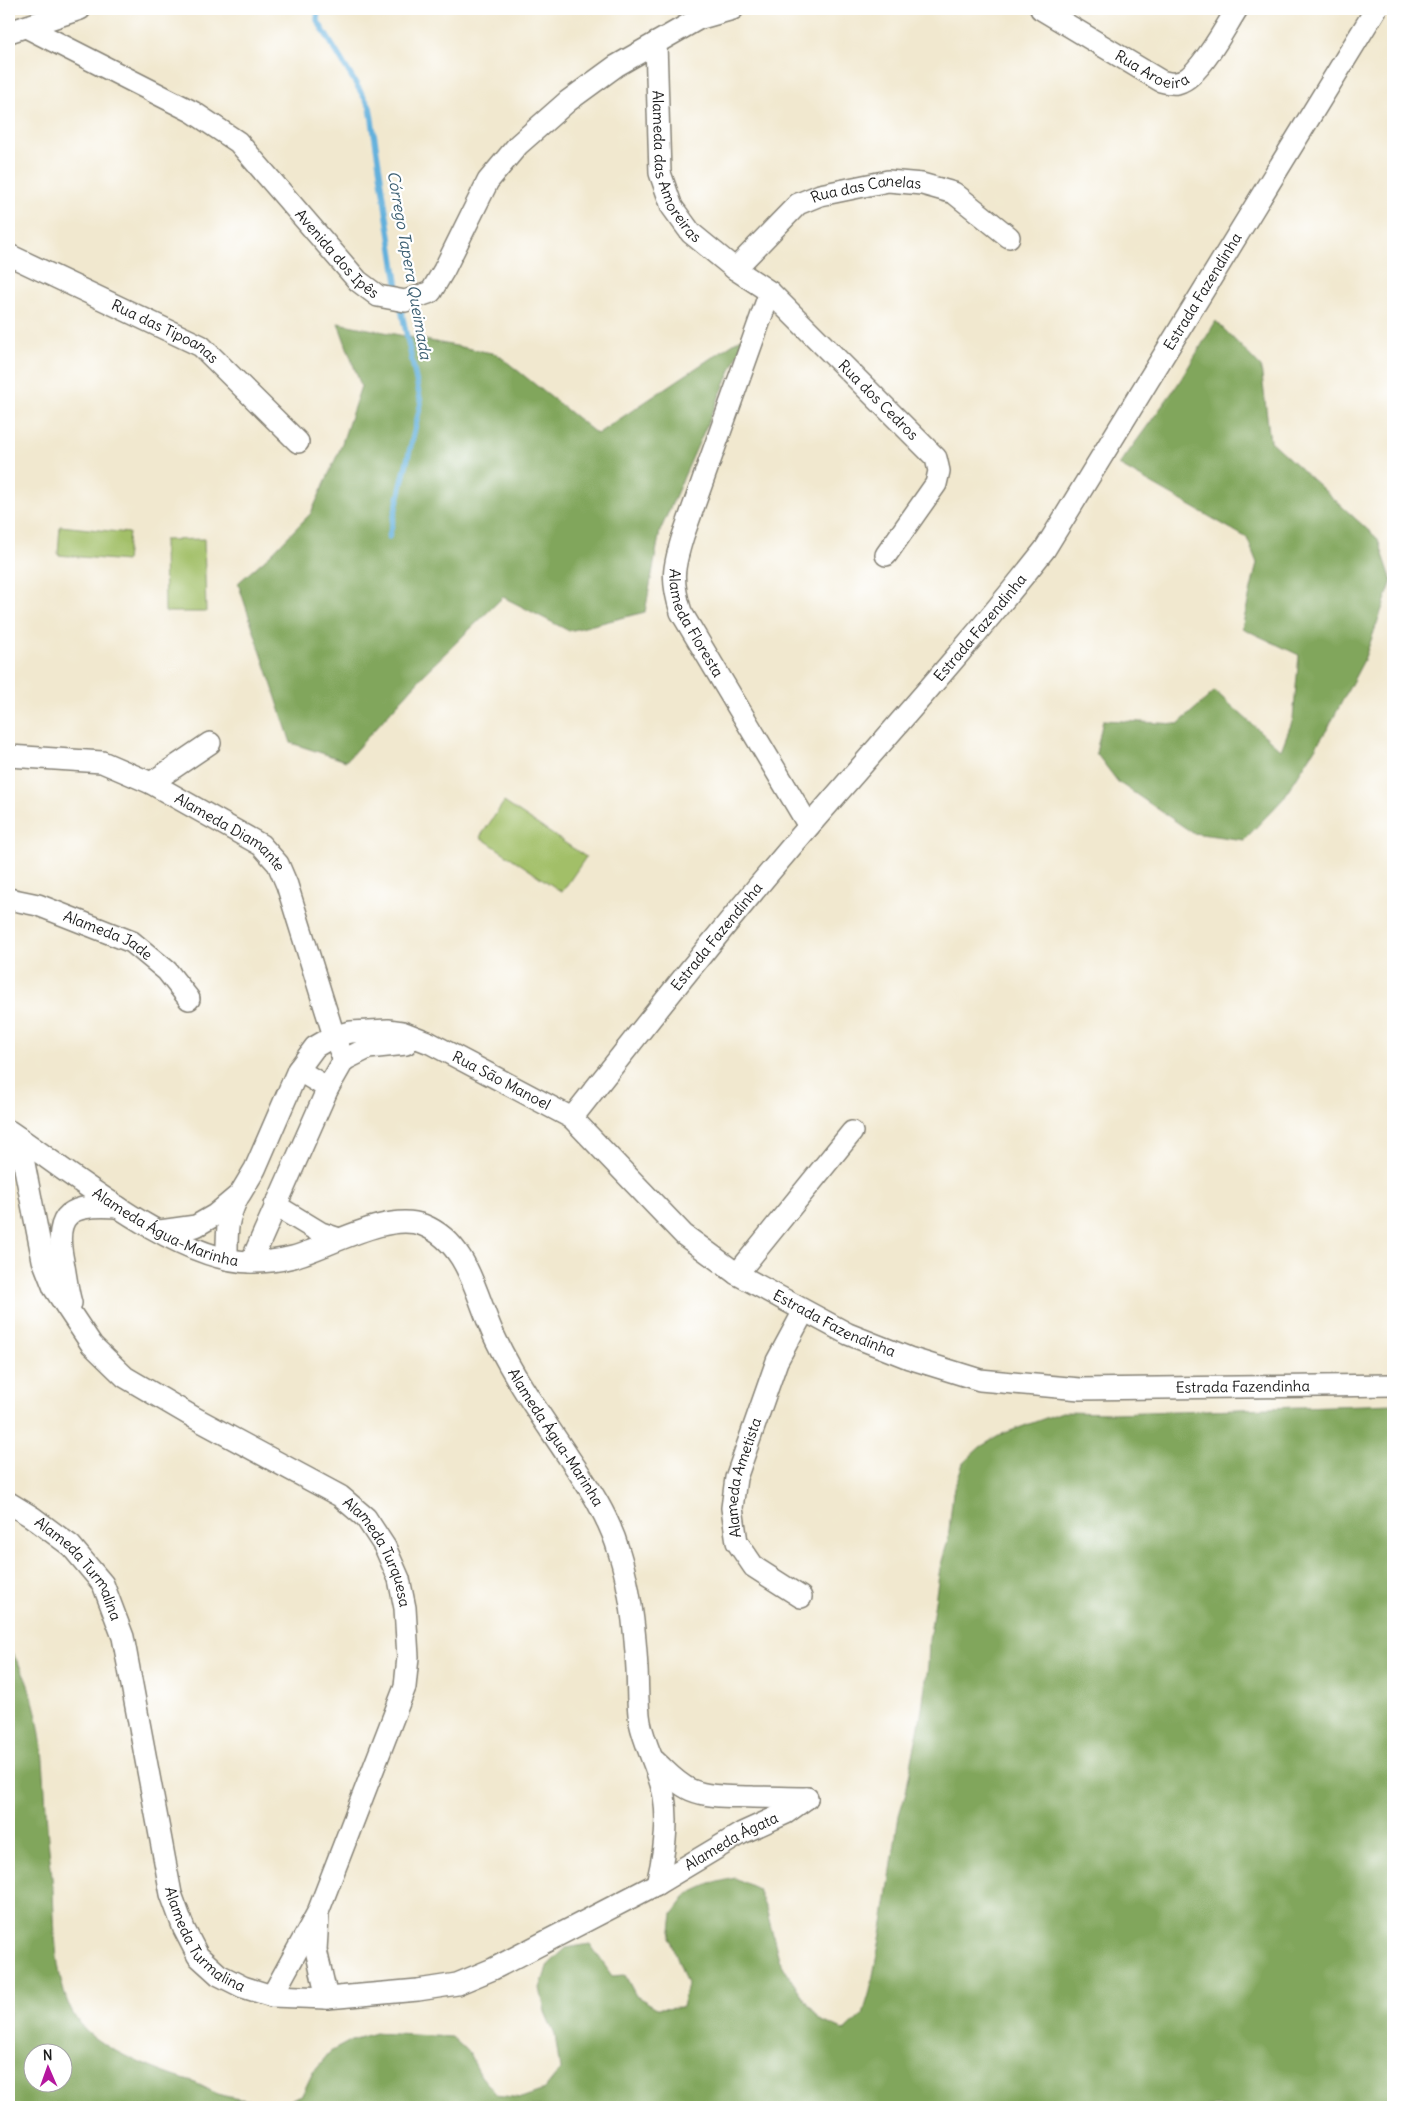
<svg xmlns="http://www.w3.org/2000/svg" width="1402" height="2116" viewBox="0 0 1402 2116" font-family="Delius,sans-serif">
  <style>
    .green { fill: #a2bf67; stroke: #5f6e42 }
    .forest { fill: #81a65c; stroke: #4e613c; fill-rule: evenodd }
    .lines { fill: none; stroke-linecap: round; stroke-linejoin: round }
    .stream { stroke: #62b0dc; stroke-width: 5.5 }
    .minor-casing { stroke: #868276; stroke-width: 24 }
    .minor { stroke: #fff; stroke-width: 21 }
    .labels { text-anchor: middle; stroke-width: 4.5; stroke-linejoin: round; paint-order: stroke }
    .street-label { font-size: 15px; fill: #1c1c1c; stroke: #fff }
    .water-label { font-size: 16px; font-style: italic; fill: #3c5f72; stroke: #fff }
  </style>
  <rect width="100%" height="100%" fill="#fff"/>
  <filter id="ink" filterUnits="userSpaceOnUse"><feTurbulence type="fractalNoise" baseFrequency=".02" numOctaves="2"/><feDisplacementMap in="SourceGraphic" scale="10" xChannelSelector="R" yChannelSelector="G"/><feConvolveMatrix kernelMatrix="1 2 1 2 8 2 1 2 1" color-interpolation-filters="sRGB"/></filter>
  <filter id="wash" filterUnits="userSpaceOnUse"><feTurbulence type="fractalNoise" baseFrequency=".0096" numOctaves="4" result="noise"/><feDisplacementMap in="SourceGraphic" scale="20" xChannelSelector="R" yChannelSelector="G"/><feGaussianBlur stdDeviation="1.12" result="paint"/><feColorMatrix in="noise" values="0 0 0 0 0 0 0 0 0 0 0 0 0 0 0 0 0 1.4 0 .05"/><feComposite in="paint" operator="in"/></filter>
  <g filter="url(#wash)">
    <rect width="100%" height="100%" fill="#f1e8cf"/>
    <!-- green -->
    <g class="green">
      <path d="M60,526L129,533L126,561L58,555Z"/>
      <path d="M204,539L206,612H165L164,540Z"/>
      <path d="M504,802L586,857L562,892L480,837Z"/>
    </g>
    <!-- forest -->
    <g class="forest">
      <path d="M1216,321L1261,367L1270,441L1378,539L1392,581L1364,660L1328,728L1283,799L1244,840L1193,833L1118,782L1096,753L1103,720L1178,724L1215,691L1281,750L1293,719L1299,655L1242,628L1257,563L1247,538L1119,465L1178,384Z"/>
      <path d="M338,323L497,354L597,434L747,334L660,531L645,612L569,631L503,597L430,668L346,761L291,743L238,583L271,554L311,513L340,449L361,386Z"/>
      <path d="M1393,1404V2107H9V1648C45,1700 43,1766 47,1826C48,1848 52,1869 53,1890C55,1933 54,1999 85,2030C103,2049 161,2073 186,2080C199,2083 209,2091 221,2095C231,2098 271,2104 281,2103C288,2101 295,2097 302,2095L313,2072L330,2052L352,2040L375,2033L452,2037L469,2053L481,2076L497,2095L521,2098L544,2090L560,2070L555,2035L545,2012L540,1988L548,1965L566,1948L590,1944L612,1976L625,1975L636,1996L657,2008L682,2007L687,1984L670,1938L673,1914L688,1894L710,1884L735,1878L758,1889L767,1912L779,1959L792,1981L820,2020L845,2031L863,2014L870,1991L884,1918L899,1815L906,1792L921,1715L928,1666L929,1640L940,1568L948,1540L953,1492L963,1463L980,1447L1002,1434L1062,1412L1113,1413ZM32,2054H62V2084H32Z"/>
    </g>
    <g class="lines">
      <!-- stream -->
      <g class="stream">
        <path d="M318,9L317,20L370,107L399,295"/>
        <path d="M389,537L421,403L400,304"/>
      </g>
    </g>
  </g>
  <g filter="url(#ink)">
    <g class="lines">
      <defs>
        <g id="minor">
          <path id="s1" d="M1041,9L1161,81C1165,82 1172,84 1176,83C1198,81 1225,27 1237,9"/>
          <path id="s2" d="M26,27L193,112L238,142L358,281L378,296L405,301L431,292L444,270L488,181L518,145L568,101L616,66L698,19L733,9"/>
          <path d="M9,32L80,9"/>
          <path id="s3" d="M656,43L660,173L672,207L691,233L735,269L770,292L936,458L939,471L936,484L886,555"/>
          <path id="s4" d="M9,255L201,346L298,442"/>
          <path id="s5" d="M735,269L798,204L820,195L888,181L922,184L954,193L1009,237"/>
          <path id="s6" d="M770,292L683,536C673,568 671,580 681,612L809,826"/>
          <path id="s7" d="M9,756L102,762L151,783L261,845L278,864L287,885L334,1036L344,1060"/>
          <path d="M151,783L210,743"/>
          <path id="s8" d="M9,899L38,905L132,942L167,971L189,999"/>
          <path d="M298,1070L328,1088"/>
          <path id="s9" d="M572,1118C650,1019 728,920 810,825C889,734 970,644 1045,549L1376,9"/>
          <path id="s10" d="M9,1131C70,1172 177,1262 252,1262C264,1262 281,1260 293,1257C327,1248 388,1211 423,1225C471,1244 476,1301 497,1342C517,1383 544,1420 569,1458C589,1487 609,1517 619,1552C631,1590 635,1629 637,1669C638,1686 637,1705 640,1722C645,1747 659,1770 664,1796C669,1825 664,1855 657,1884"/>
          <path id="s11" d="M19,1138L43,1260L54,1288L92,1345L125,1377L195,1418L340,1496L366,1518L385,1547L399,1579L405,1608L408,1657L405,1687L318,1912L272,1996"/>
          <path d="M275,1205L321,1233L339,1239"/>
          <path id="s12" d="M160,1231L196,1226L215,1215L240,1194L255,1169L298,1070L315,1047L334,1036L351,1032L388,1030L402,1032L430,1043L572,1118L684,1235L737,1274L848,1334L909,1358L980,1380L1080,1389L1393,1385"/>
          <path d="M227,1259C227,1232 226,1221 238,1197"/>
          <path d="M251,1262L328,1088L344,1060L368,1048L406,1044"/>
          <path d="M737,1274L852,1132"/>
          <path d="M71,1303C67,1289 66,1276 63,1261C53,1211 72,1204 118,1207"/>
          <path id="s13" d="M9,1503L32,1517L71,1546L103,1584L123,1637L171,1894L184,1929L198,1956L219,1975L243,1987L272,1996L327,1998L418,1990L457,1984L493,1969L657,1884L742,1833L786,1813L807,1798"/>
          <path id="s14" d="M801,1597L754,1567L737,1542L732,1508L736,1478L777,1361L804,1311"/>
          <path d="M655,1761C666,1771 677,1784 691,1790C710,1798 733,1796 753,1797C771,1797 789,1798 807,1798"/>
          <path d="M318,1917L316,1950L327,1998"/>
        </g>
      </defs>
      <!-- minor casing -->
      <use href="#minor" class="minor-casing"/>
      <!-- minor -->
      <use href="#minor" class="minor"/>
    </g>
  </g>
  <g class="labels">
    <!-- street labels -->
    <g class="street-label">
      <text dy="5" stroke="none"><textPath href="#s1" startOffset="128">Rua Aroeira</textPath></text>
      <text dy="5" stroke="none"><textPath href="#s3" startOffset="128">Alameda das Amoreiras</textPath></text>
      <text dy="5" stroke="none"><textPath href="#s5" startOffset="161">Rua das Canelas</textPath></text>
      <text dy="5" stroke="none"><textPath href="#s2" startOffset="391">Avenida dos Ipês</textPath></text>
      <text dy="5" stroke="none"><textPath href="#s9" startOffset="1042">Estrada Fazendinha</textPath></text>
      <text dy="5" stroke="none"><textPath href="#s4" startOffset="174">Rua das Tipoanas</textPath></text>
      <text dy="5" stroke="none"><textPath href="#s3" startOffset="450">Rua dos Cedros</textPath></text>
      <text dy="5" stroke="none"><textPath href="#s6" startOffset="352">Alameda Floresta</textPath></text>
      <text dy="5" stroke="none"><textPath href="#s9" startOffset="638">Estrada Fazendinha</textPath></text>
      <text dy="5" stroke="none"><textPath href="#s7" startOffset="240">Alameda Diamante</textPath></text>
      <text dy="5" stroke="none"><textPath href="#s8" startOffset="106">Alameda Jade</textPath></text>
      <text dy="5" stroke="none"><textPath href="#s9" startOffset="232">Estrada Fazendinha</textPath></text>
      <text dy="5" stroke="none"><textPath href="#s12" startOffset="458">Rua São Manoel</textPath></text>
      <text dy="5" stroke="none"><textPath href="#s10" startOffset="185">Alameda Água-Marinha</textPath></text>
      <text dy="5" stroke="none"><textPath href="#s12" startOffset="875">Estrada Fazendinha</textPath></text>
      <text dy="5" stroke="none"><textPath href="#s12" startOffset="1295">Estrada Fazendinha</textPath></text>
      <text dy="5" stroke="none"><textPath href="#s10" startOffset="712">Alameda Água-Marinha</textPath></text>
      <text dy="5" stroke="none"><textPath href="#s14" startOffset="152">Alameda Ametista</textPath></text>
      <text dy="5" stroke="none"><textPath href="#s11" startOffset="584">Alameda Turquesa</textPath></text>
      <text dy="5" stroke="none"><textPath href="#s13" startOffset="98">Alameda Turmalina</textPath></text>
      <text dy="5" stroke="none"><textPath href="#s13" startOffset="1092">Alameda Ágata</textPath></text>
      <text dy="5" stroke="none"><textPath href="#s13" startOffset="502">Alameda Turmalina</textPath></text>
    </g>
    <!-- water labels -->
    <g class="water-label">
      <text transform="translate(410 265) rotate(80)" y="6">Córrego Tapera Queimada</text>
    </g>
  </g>
  <!-- margin -->
  <rect width="1402" height="2116" fill="none" stroke="#fff" stroke-width="30"/>
  <!-- north arrow -->
  <g transform="translate(48 2068) rotate(358)"><circle r="24" fill="#ffffff" stroke="#a4a4a4"/>
  <path d="M0-4L9 19L0 12L-9 19Z" fill="#b5179e"/>
  <text y="-8" font-size="14" font-weight="bold" text-anchor="middle" fill="#1c1c1c">N</text>
  </g>
</svg>
